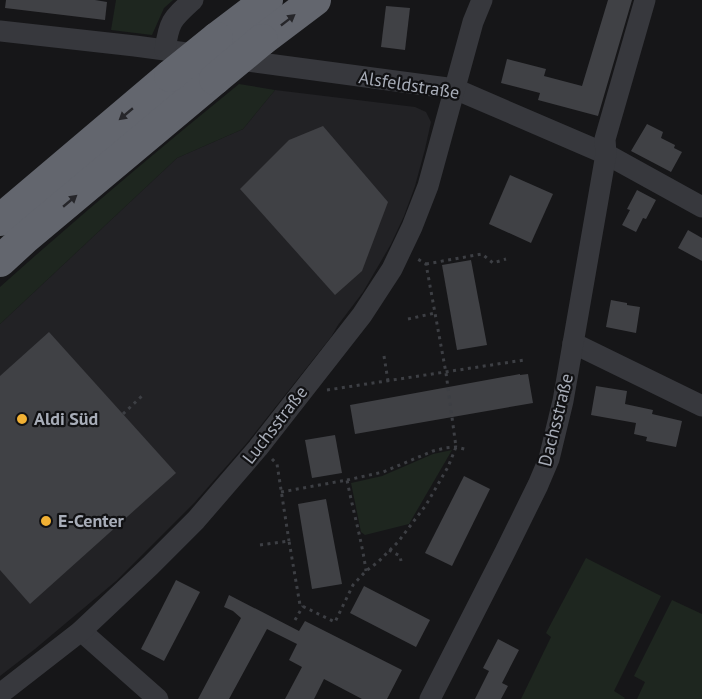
<svg xmlns="http://www.w3.org/2000/svg" width="702" height="699" viewBox="0 0 702 699" font-family="'PT Sans',sans-serif">
  <style>
    .built { fill: #222225 }
    .green { fill: #1e261f }
    .building { fill: #404145 }
    .lines { fill: none; stroke-linecap: round; stroke-linejoin: round }
    .path { stroke: #3d3f44; stroke-width: 3; stroke-dasharray: 3 4.5; stroke-linecap: butt }
    .minor { stroke: #37383d; stroke-width: 21 }
    .highway { stroke: #63666e; stroke-width: 32 }
    .highway-bridge { stroke: #63666e; stroke-width: 32 }
    .oneway { fill: #26262a }
    .poi-dot { fill: #f2b134; stroke: #111113; stroke-width: 2 }
    .labels { text-anchor: middle; stroke-width: 4.5; stroke-linejoin: round; paint-order: stroke }
    .street-label { font-size: 18px; fill: #a8adb8; stroke: #111113 }
    .poi-label { font-size: 18px; font-weight: bold; fill: #a8adb8; stroke: #111113; text-anchor: start }
  </style>
  <rect width="100%" height="100%" fill="#161618"/>
  <!-- built -->
  <path class="built" d="M275,90L415,107L426,112L431,122L425,149L415,186L404,216L391,244L363,292L338,325L331,337L246,444L195,502L116,581L35,649L0,676V324L177,158L243,129Z"/>
  <!-- green -->
  <g class="green">
    <path d="M116,0H173L164,8L152,35L111,30Z"/>
    <path d="M239,84L275,90L243,129L177,158L0,324V287C78,217 158,150 239,84Z"/>
    <path d="M452,450L409,524L365,535L361,532L351,483L382,476L433,454Z"/>
    <path d="M586,558L661,596L614,691L625,698L624,699H521L551,637L546,633Z"/>
    <path d="M672,600L702,614V699H637L645,682L634,676Z"/>
  </g>
  <!-- building -->
  <g class="building">
    <path d="M6,0H95L107,2L105,20L5,8Z"/>
    <path d="M608,0H632L598,116L538,100L540,93L501,83L507,59L546,69L544,76L582,86Z"/>
    <path d="M386,6L410,8L405,50L381,47Z"/>
    <path d="M647,124L663,132L661,138L675,145L674,148L682,152L671,172L631,151Z"/>
    <path d="M323,126L388,202L362,271L335,295L240,189L289,140Z"/>
    <path d="M510,175L553,194L531,243L489,224Z"/>
    <path d="M637,190L656,200L646,219L643,218L636,232L622,225L630,210L627,209Z"/>
    <path d="M688,230L702,238V261L678,248Z"/>
    <path d="M471,260L487,345L457,350L442,265Z"/>
    <path d="M611,300L627,303V305L640,307L636,333L606,327Z"/>
    <path d="M49,332L176,473L30,604L0,570V376Z"/>
    <path d="M520,374V375L528,374L533,403L355,434L350,405Z"/>
    <path d="M596,386L627,391L625,404L653,410L652,414L682,421L676,447L646,441L647,437L634,434L636,423L591,415Z"/>
    <path d="M335,435L342,473L312,478L305,440Z"/>
    <path d="M464,476L490,489L452,566L425,553Z"/>
    <path d="M326,499L342,584L312,589L298,504Z"/>
    <path d="M176,580L200,592L164,661L141,649Z"/>
    <path d="M364,586L430,620L416,647L350,613Z"/>
    <path d="M229,595L299,631L305,621L402,670L387,699H362L324,679L314,699H285L302,667L289,660L297,644L267,629L229,699H198L241,618L233,611L224,607Z"/>
    <path d="M498,639L519,650L502,683L508,686L501,699H475L489,671L483,668Z"/>
  </g>
  <g class="lines">
    <!-- path -->
    <g class="path">
      <path d="M426,264L482,254L493,263L506,259"/>
      <path d="M408,319L435,313"/>
      <path d="M384,356L388,381"/>
      <path d="M327,390L524,360"/>
      <path d="M123,414L144,394"/>
      <path d="M272,459L277,464L289,541"/>
      <path d="M347,480L383,472L433,451L445,448L456,447L468,450"/>
      <path d="M281,492L347,480C353,511 362,541 366,571"/>
      <path d="M260,545L289,541L300,605L335,622L353,585L366,571L378,562L398,542L426,505L448,467L456,447L446,373L426,264L416,258"/>
      <path d="M389,550L400,556L401,561"/>
      <path d="M295,620L303,606"/>
    </g>
    <!-- minor -->
    <g class="minor">
      <path d="M0,31L135,46L455,89L606,154L702,207"/>
      <path d="M165,50C169,21 172,19 193,0"/>
      <path d="M573,343L702,406"/>
      <path d="M81,631L158,699"/>
      <path d="M0,694L81,631L150,566L196,520L258,448L362,315L392,269L412,227L428,186L473,22L482,0"/>
      <path d="M430,699L505,552L538,485L549,459L563,401L606,154L605,139L645,0"/>
    </g>
    <!-- highway -->
    <g class="highway">
      <path d="M217,38L267,0"/>
      <path d="M262,40L315,0"/>
      <path d="M0,220L170,76"/>
      <path d="M0,261L25,238L215,79"/>
    </g>
    <!-- highway-bridge -->
    <g class="highway-bridge">
      <path d="M170,76L217,38"/>
      <path d="M215,79L262,40"/>
    </g>
  </g>
  <!-- one-way arrows -->
  <defs><path id="oneway-solid" d="M-6-.8H1V-3.2L6.5 0L1 3.2V.8H-6Z" transform="scale(1.5)"/></defs>
  <g class="oneway">
    <use href="#oneway-solid" transform="translate(288 20) rotate(-38)"/>
    <use href="#oneway-solid" transform="translate(126 114) rotate(140)"/>
    <use href="#oneway-solid" transform="translate(70 201) rotate(-40)"/>
  </g>
  <!-- markers -->
  <g class="poi-dot">
    <circle cx="22" cy="419" r="6"/>
    <circle cx="46" cy="521" r="6"/>
  </g>
  <g class="labels">
    <!-- street labels -->
    <g class="street-label">
      <text transform="translate(409 85) rotate(9)" y="6">Alsfeldstraße</text>
      <text transform="translate(556 420) rotate(-76)" y="6">Dachsstraße</text>
      <text transform="translate(275 425) rotate(-52)" y="6">Luchsstraße</text>
    </g>
    <!-- poi labels -->
    <g class="poi-label">
      <text x="34" y="425">Aldi Süd</text>
      <text x="58" y="527">E-Center</text>
    </g>
  </g>
</svg>
